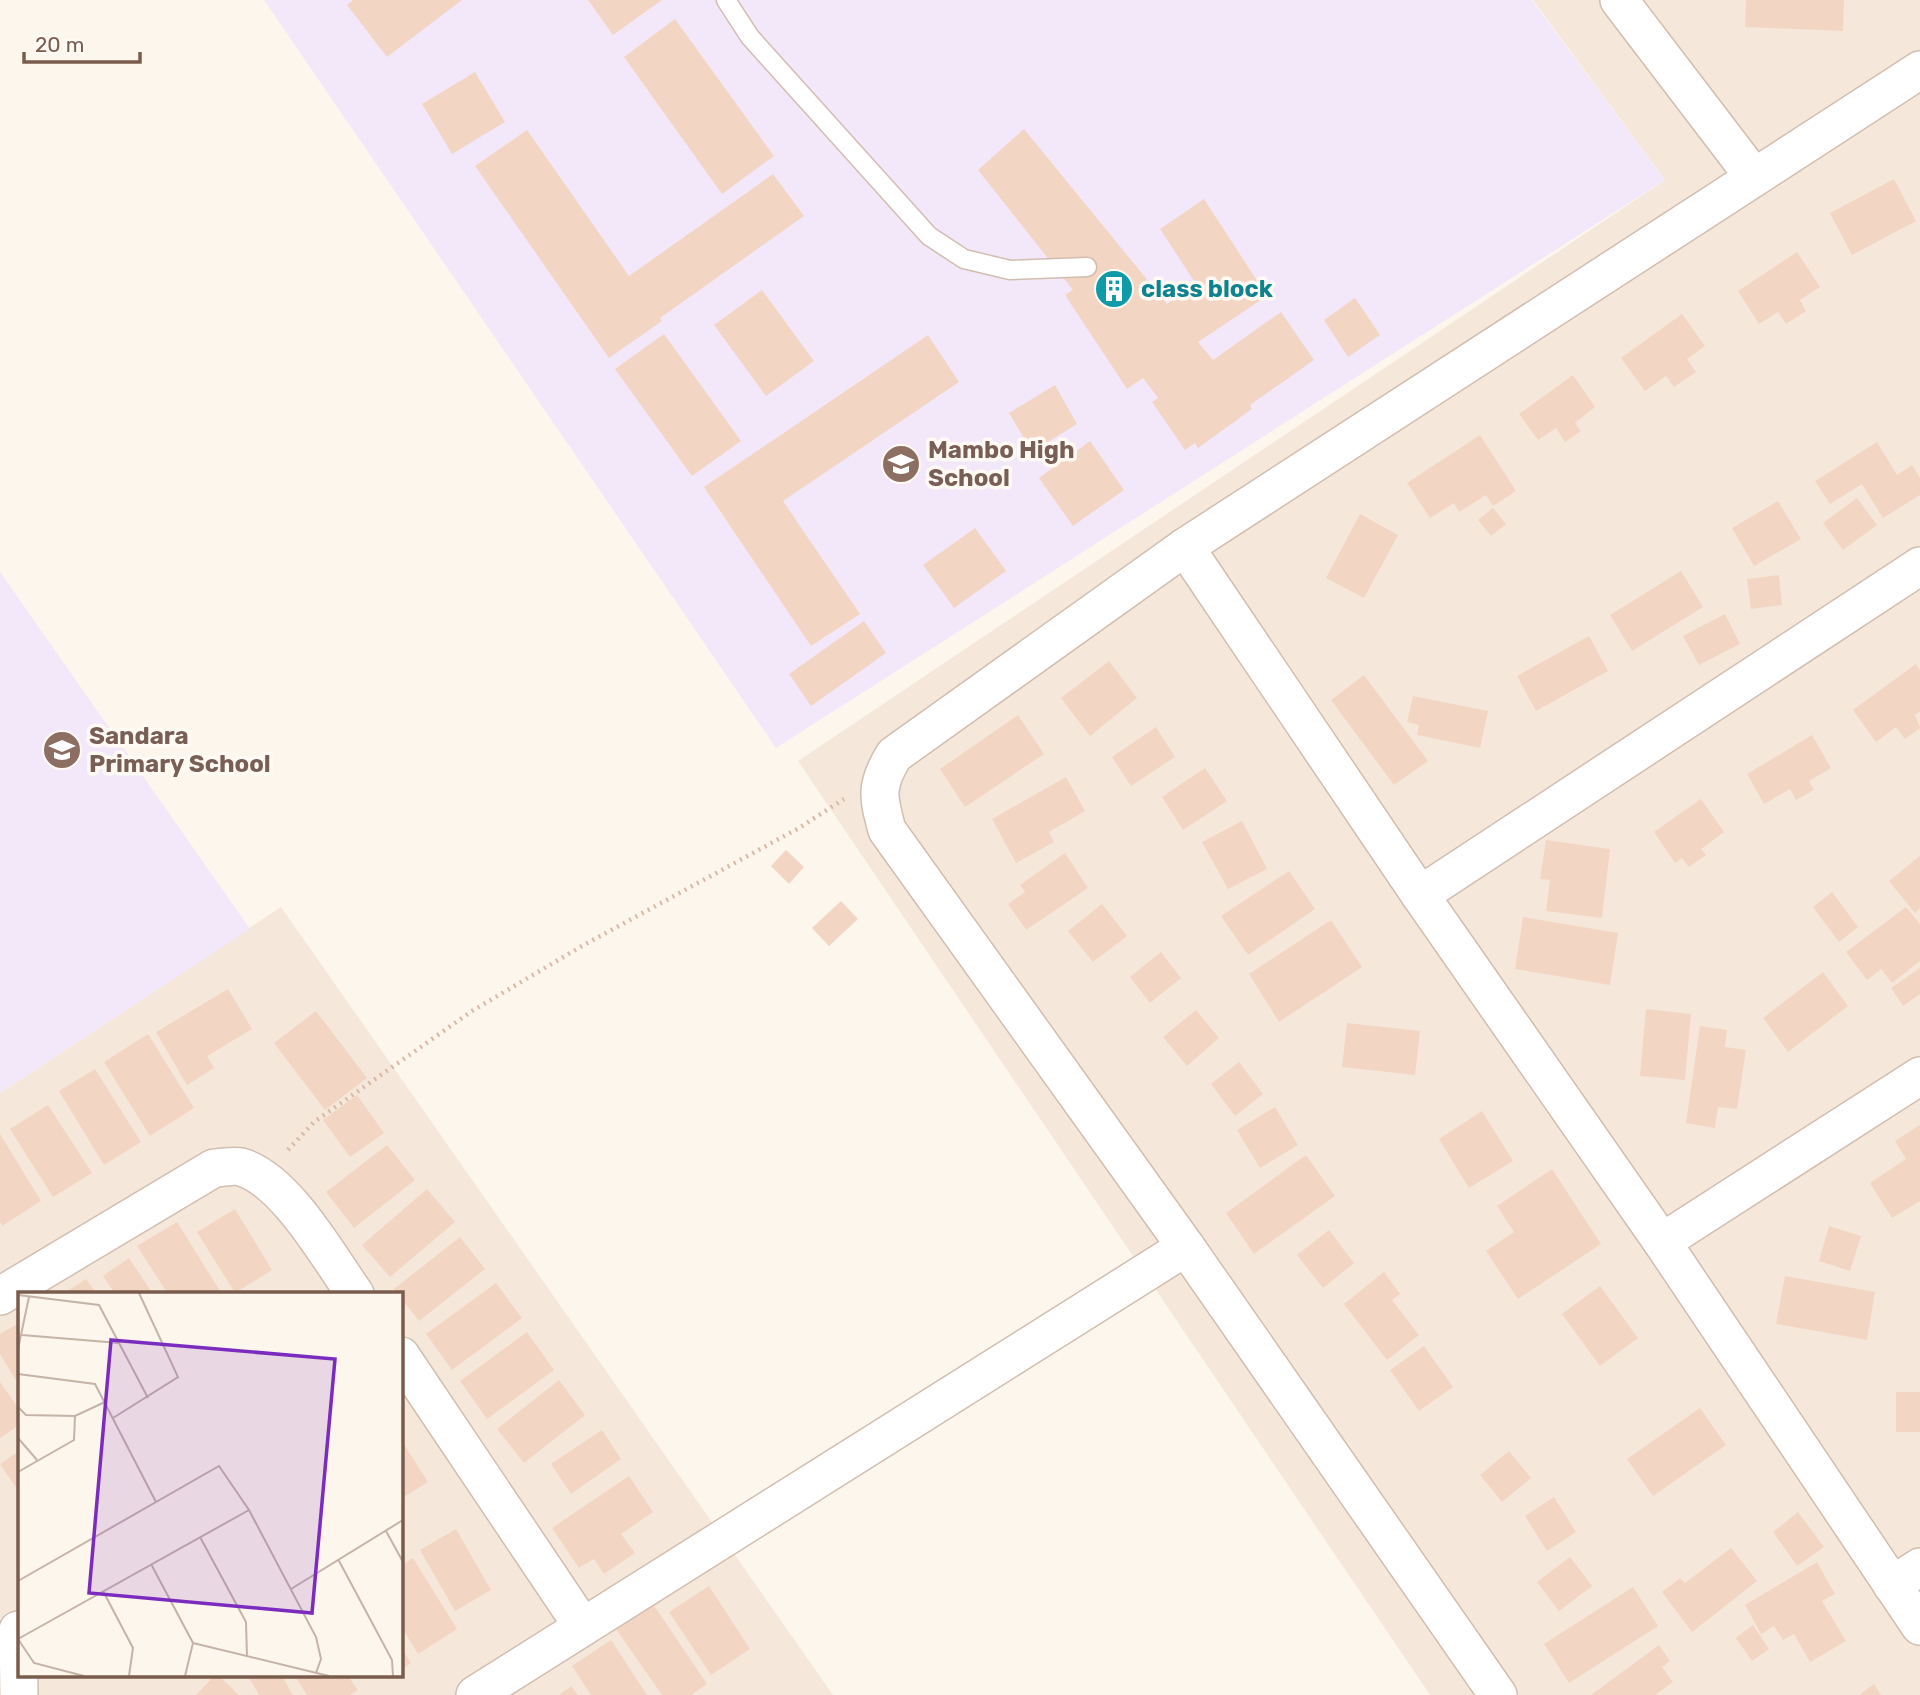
<svg xmlns="http://www.w3.org/2000/svg" width="1920" height="1695" viewBox="0 0 1920 1695" font-family="Rubik,sans-serif">
  <style>
    .residential { fill: #f5e8da; fill-rule: evenodd }
    .education { fill: #f3e8fa }
    .building { fill: #f3d5c3 }
    .lines { fill: none; stroke-linecap: round; stroke-linejoin: round }
    .lane-casing { stroke: #d1beb0; stroke-width: 21 }
    .street-casing { stroke: #d1beb0; stroke-width: 40 }
    .path { stroke: #d9b8a5; stroke-width: 4.5; stroke-dasharray: 2 5; stroke-linecap: butt }
    .lane { stroke: #fff; stroke-width: 18 }
    .street { stroke: #fff; stroke-width: 37 }
    .labels { text-anchor: middle; stroke-width: 7; stroke-linejoin: round; paint-order: stroke }
    .culture-label { font-size: 24px; font-weight: bold; fill: #0d838f; stroke: #fffaf3; text-anchor: start }
    .education-label { font-size: 24px; font-weight: bold; fill: #785e54; stroke: #fffaf3; text-anchor: start }
    .inset-road { fill: none; stroke: #c5b3a7; stroke-width: 2 }
    .view { fill: #7b2cbf; fill-opacity: 0.15; stroke: #7b2cbf; stroke-width: 3.5 }
    .inset-edge { fill: none; stroke: #7a5c4d; stroke-width: 3.5 }
  </style>
  <rect width="100%" height="100%" fill="#fdf6ec"/>
  <!-- residential -->
  <g class="residential">
    <path d="M1533,0H1920V1695H1430L798,761L1665,180Z"/>
    <path d="M281,907L833,1695H0V1093ZM19,1294H401V1676H19Z"/>
  </g>
  <!-- education -->
  <g class="education">
    <path d="M264,0H1532L1665,180L776,748Z"/>
    <path d="M0,572L250,929L0,1093Z"/>
  </g>
  <!-- building -->
  <g class="building">
    <path d="M353,0H462L387,57L347,5Z"/>
    <path d="M588,0H662L613,35Z"/>
    <path d="M1746,0H1844L1843,31L1745,27Z"/>
    <path d="M675,19L774,156L722,194L624,57Z"/>
    <path d="M475,72L505,122L452,154L422,104Z"/>
    <path d="M1024,129L1167,304L1196,284L1160,229L1204,199L1267,296L1198,342L1213,360L1281,312L1314,360L1250,405L1252,409L1198,448L1195,443L1185,450L1152,402L1158,398L1143,378L1127,389L1065,295L1073,290L978,170Z"/>
    <path d="M527,130L629,276L773,174L804,216L660,318L662,321L609,358L475,166Z"/>
    <path d="M1894,179L1916,221L1852,255L1830,213Z"/>
    <path d="M1797,252L1820,287L1800,300L1806,311L1786,324L1778,312L1759,324L1738,291Z"/>
    <path d="M762,290L814,361L766,396L714,325Z"/>
    <path d="M1355,298L1380,335L1348,357L1324,320Z"/>
    <path d="M1682,314L1705,346L1687,359L1696,372L1674,387L1666,376L1645,391L1621,358Z"/>
    <path d="M664,334L741,441L692,476L615,369Z"/>
    <path d="M928,335L959,382L783,501L860,614L811,646L704,487Z"/>
    <path d="M1573,375L1595,407L1575,423L1581,431L1565,442L1556,428L1538,440L1519,414Z"/>
    <path d="M1055,385L1077,424L1032,452L1009,413Z"/>
    <path d="M1480,435L1516,491L1493,506L1486,495L1459,512L1454,503L1430,518L1407,483Z"/>
    <path d="M1090,441L1124,490L1073,526L1039,478Z"/>
    <path d="M1877,442L1897,475L1912,465L1920,478V495L1883,518L1862,484L1830,504L1815,481Z"/>
    <path d="M1857,498L1877,525L1843,550L1823,523Z"/>
    <path d="M1778,501L1801,539L1754,566L1732,528Z"/>
    <path d="M1493,508L1506,524L1491,536L1478,520Z"/>
    <path d="M1360,514L1398,535L1364,598L1326,578Z"/>
    <path d="M975,528L1006,571L954,608L923,565Z"/>
    <path d="M1681,571L1703,607L1632,651L1610,615Z"/>
    <path d="M1779,575L1782,605L1751,609L1747,579Z"/>
    <path d="M1725,614L1740,644L1699,665L1683,636Z"/>
    <path d="M864,621L886,653L811,706L789,674Z"/>
    <path d="M1589,636L1608,671L1536,711L1517,676Z"/>
    <path d="M1109,661L1137,698L1090,736L1061,698Z"/>
    <path d="M1916,664L1920,670V711L1915,715L1920,728L1905,739L1896,727L1876,742L1853,710Z"/>
    <path d="M1364,675L1428,761L1394,785L1331,700Z"/>
    <path d="M1413,696L1488,711L1480,748L1417,735L1419,725L1407,722Z"/>
    <path d="M1018,715L1044,754L965,807L940,769Z"/>
    <path d="M1156,727L1175,757L1131,786L1112,757Z"/>
    <path d="M1812,735L1831,768L1809,781L1814,790L1796,800L1790,789L1764,804L1747,774Z"/>
    <path d="M1205,768L1227,801L1183,830L1162,797Z"/>
    <path d="M1066,777L1085,811L1049,832L1054,842L1016,863L992,819Z"/>
    <path d="M1701,799L1724,832L1701,849L1706,855L1689,867L1682,858L1675,863L1654,832Z"/>
    <path d="M1242,821L1267,869L1228,889L1202,842Z"/>
    <path d="M1546,840L1610,849L1602,918L1546,911L1550,880L1540,879Z"/>
    <path d="M786,850L804,867L789,884L771,866Z"/>
    <path d="M1065,853L1088,888L1026,930L1008,904L1025,892L1020,885Z"/>
    <path d="M1920,856V908L1915,913L1889,881Z"/>
    <path d="M1289,871L1315,909L1248,955L1221,916Z"/>
    <path d="M1832,892L1858,927L1839,942L1813,907Z"/>
    <path d="M841,901L858,919L829,946L812,928Z"/>
    <path d="M1102,904L1127,936L1093,962L1068,931Z"/>
    <path d="M1906,907L1920,924V961L1892,983L1881,969L1867,980L1846,952Z"/>
    <path d="M1523,917L1618,933L1610,985L1515,969Z"/>
    <path d="M1331,920L1362,967L1279,1022L1249,974Z"/>
    <path d="M1161,952L1181,978L1150,1003L1130,977Z"/>
    <path d="M1920,968V994L1903,1006L1891,988Z"/>
    <path d="M1823,972L1848,1006L1788,1052L1763,1018Z"/>
    <path d="M228,989L252,1029L207,1056L214,1068L187,1085L156,1032Z"/>
    <path d="M1646,1009L1691,1014L1685,1080L1640,1076Z"/>
    <path d="M1196,1010L1219,1038L1187,1066L1163,1037Z"/>
    <path d="M316,1011L367,1078L325,1110L274,1043Z"/>
    <path d="M1347,1023L1420,1031L1415,1075L1342,1067Z"/>
    <path d="M1700,1026L1727,1030L1725,1047L1746,1050L1737,1109L1718,1107L1715,1128L1686,1123Z"/>
    <path d="M148,1034L194,1108L150,1136L104,1062Z"/>
    <path d="M1239,1062L1263,1094L1235,1116L1211,1084Z"/>
    <path d="M95,1069L141,1142L104,1165L59,1091Z"/>
    <path d="M357,1095L384,1133L350,1157L323,1120Z"/>
    <path d="M48,1105L92,1173L53,1197L10,1129Z"/>
    <path d="M1275,1107L1298,1145L1260,1168L1237,1130Z"/>
    <path d="M1482,1111L1513,1161L1469,1188L1439,1139Z"/>
    <path d="M1920,1125V1201L1892,1218L1870,1183L1906,1159L1895,1141Z"/>
    <path d="M0,1134L41,1201L2,1226L0,1222Z"/>
    <path d="M387,1145L415,1180L354,1228L326,1192Z"/>
    <path d="M1306,1155L1335,1196L1254,1254L1226,1213Z"/>
    <path d="M1552,1169L1601,1244L1518,1299L1486,1251L1514,1232L1497,1206Z"/>
    <path d="M427,1189L455,1222L390,1277L362,1245Z"/>
    <path d="M235,1209L272,1270L235,1293L197,1232Z"/>
    <path d="M177,1222L222,1294H168L137,1246Z"/>
    <path d="M1829,1226L1861,1236L1850,1271L1819,1261Z"/>
    <path d="M1329,1230L1354,1263L1323,1288L1297,1255Z"/>
    <path d="M460,1237L485,1269L419,1321L394,1289Z"/>
    <path d="M129,1258L153,1294H115L103,1276Z"/>
    <path d="M1384,1272L1400,1294L1392,1300L1419,1335L1387,1360L1344,1304Z"/>
    <path d="M1785,1276L1875,1292L1867,1340L1776,1324Z"/>
    <path d="M86,1279L97,1294H63Z"/>
    <path d="M496,1283L522,1318L452,1370L426,1334Z"/>
    <path d="M1600,1286L1638,1338L1600,1366L1562,1314Z"/>
    <path d="M19,1323V1385L0,1354V1334Z"/>
    <path d="M527,1332L554,1370L487,1419L460,1381Z"/>
    <path d="M1424,1346L1453,1387L1419,1411L1390,1370Z"/>
    <path d="M559,1380L585,1415L524,1463L497,1429Z"/>
    <path d="M0,1382L19,1409V1425L0,1438Z"/>
    <rect x="1896" y="1392" width="24" height="40"/>
    <path d="M1700,1408L1726,1445L1653,1496L1627,1459Z"/>
    <path d="M602,1430L621,1459L571,1494L551,1464Z"/>
    <path d="M403,1443L428,1482L401,1499V1444Z"/>
    <path d="M19,1451V1492L0,1464Z"/>
    <path d="M1509,1451L1531,1478L1502,1502L1480,1475Z"/>
    <path d="M629,1476L653,1512L621,1534L635,1553L604,1574L594,1559L579,1568L552,1528Z"/>
    <path d="M1554,1497L1576,1532L1547,1551L1525,1516Z"/>
    <path d="M1798,1512L1824,1547L1797,1566L1773,1532Z"/>
    <path d="M456,1529L491,1590L455,1611L420,1550Z"/>
    <path d="M1731,1548L1757,1581L1692,1632L1662,1592L1680,1578L1685,1583Z"/>
    <path d="M1570,1557L1592,1586L1559,1611L1537,1582Z"/>
    <path d="M413,1558L457,1629L418,1654L401,1626V1565Z"/>
    <path d="M1817,1562L1835,1594L1822,1601L1846,1641L1810,1662L1794,1634L1783,1640L1774,1626L1761,1634L1745,1605Z"/>
    <path d="M709,1586L750,1649L711,1675L669,1612Z"/>
    <path d="M1633,1587L1658,1626L1569,1683L1544,1644Z"/>
    <path d="M653,1604L707,1684L691,1695H662L616,1629Z"/>
    <path d="M1753,1625L1769,1649L1752,1661L1736,1638Z"/>
    <path d="M611,1640L647,1695H591L572,1666Z"/>
    <path d="M1659,1645L1670,1661L1662,1667L1673,1682L1655,1695H1591Z"/>
    <path d="M401,1648L411,1663L401,1670Z"/>
    <path d="M214,1676H219L239,1695H196Z"/>
    <path d="M248,1676H282L293,1695H259Z"/>
    <path d="M295,1676H348L358,1690L350,1695H307Z"/>
    <path d="M1874,1684L1881,1695H1859Z"/>
    <path d="M571,1686L578,1695H559Z"/>
  </g>
  <g class="lines">
    <defs>
      <path id="lane" d="M726,0L750,37L929,236L964,259L1010,270L1087,267"/>
      <g id="street">
        <path d="M1619,0L1754,177"/>
        <path d="M1185,547L1420,895L1662,1242L1920,1626"/>
        <path d="M1420,895L1920,566"/>
        <path d="M1662,1242L1920,1076"/>
        <path d="M0,1296L214,1168C222,1168 233,1165 241,1167C286,1180 328,1256 355,1294"/>
        <path d="M401,1356L583,1627"/>
        <path d="M1892,1585L1920,1567"/>
        <path d="M18,1630L19,1695"/>
        <path d="M475,1695L1186,1247"/>
        <path d="M1498,1695L1186,1247L887,830C878,797 875,786 894,755L1185,547L1920,70"/>
      </g>
    </defs>
    <!-- lane casing -->
    <use href="#lane" class="lane-casing"/>
    <!-- street casing -->
    <use href="#street" class="street-casing"/>
    <!-- path -->
    <path class="path" d="M288,1150L314,1122L472,1011L582,946L799,828L844,799"/>
    <!-- lane -->
    <use href="#lane" class="lane"/>
    <!-- street -->
    <use href="#street" class="street"/>
  </g>
  <!-- icons -->
  <defs>
    <symbol id="building-disc" viewBox="-11 -11 22 22"><circle r="9.5" fill="#0f9aa8" stroke="#fffaf3"/><path d="M-4-6H4V6H1V3H-1V6H-4ZM-2.5-4.3h1.7v1.8h-1.7ZM.8-4.3h1.7v1.8H.8ZM-2.5-1h1.7V.8h-1.7ZM.8-1h1.7V.8H.8Z" fill="#fff"/></symbol>
    <symbol id="school-disc" viewBox="-11 -11 22 22"><circle r="9.5" fill="#8d6e63" stroke="#fffaf3"/><path d="M0-5L7-2L0 1L-7-2ZM-4 1L0 2.5L4 1V4Q0 6-4 4Z" fill="#fff"/></symbol>
  </defs>
  <g fill-rule="evenodd">
    <use href="#building-disc" x="1092" y="267" width="44" height="44"/>
    <use href="#school-disc" x="879" y="442" width="44" height="44"/>
    <use href="#school-disc" x="40" y="728" width="44" height="44"/>
  </g>
  <g class="labels">
    <!-- culture labels -->
    <g class="culture-label">
      <text x="1141" y="297">class block</text>
    </g>
    <!-- education labels -->
    <g class="education-label">
      <text x="928" y="458">Mambo High<tspan x="928" dy="28">School</tspan></text>
      <text x="89" y="744">Sandara<tspan x="89" dy="28">Primary School</tspan></text>
    </g>
  </g>
  <!-- overview -->
  <g transform="translate(18 1292)">
    <rect width="385" height="385" fill="#fdf6ec"/>
    <path class="inset-road" d="M0,3L81,13L130,106M4,43L101,51M0,57L11,5M0,82L77,92L138,210M0,115L8,123L57,124L87,110M95,126L160,85L121,1M0,146L19,168M0,180L56,148L57,124M368,239L385,270M182,245L228,330L229,365M320,267L374,368L375,384M133,272L175,351L167,384M0,289L201,174L231,218L298,345L303,367L298,381M273,297L385,228M85,299L115,356L111,384M0,347L231,218M0,347L16,371L66,384M175,351L311,384"/>
    <path class="view" d="M93,48L317,67L294,321L71,301Z"/>
    <rect width="385" height="385" class="inset-edge"/>
  </g>
  <!-- scale -->
  <path d="M24 52v10h116v-10" fill="none" stroke="#7a5c4d" stroke-width="3.5"/>
  <text x="35" y="52" font-size="21" fill="#7a5c4d" stroke="#fffaf3" stroke-width="5" paint-order="stroke">20 m</text>
</svg>
